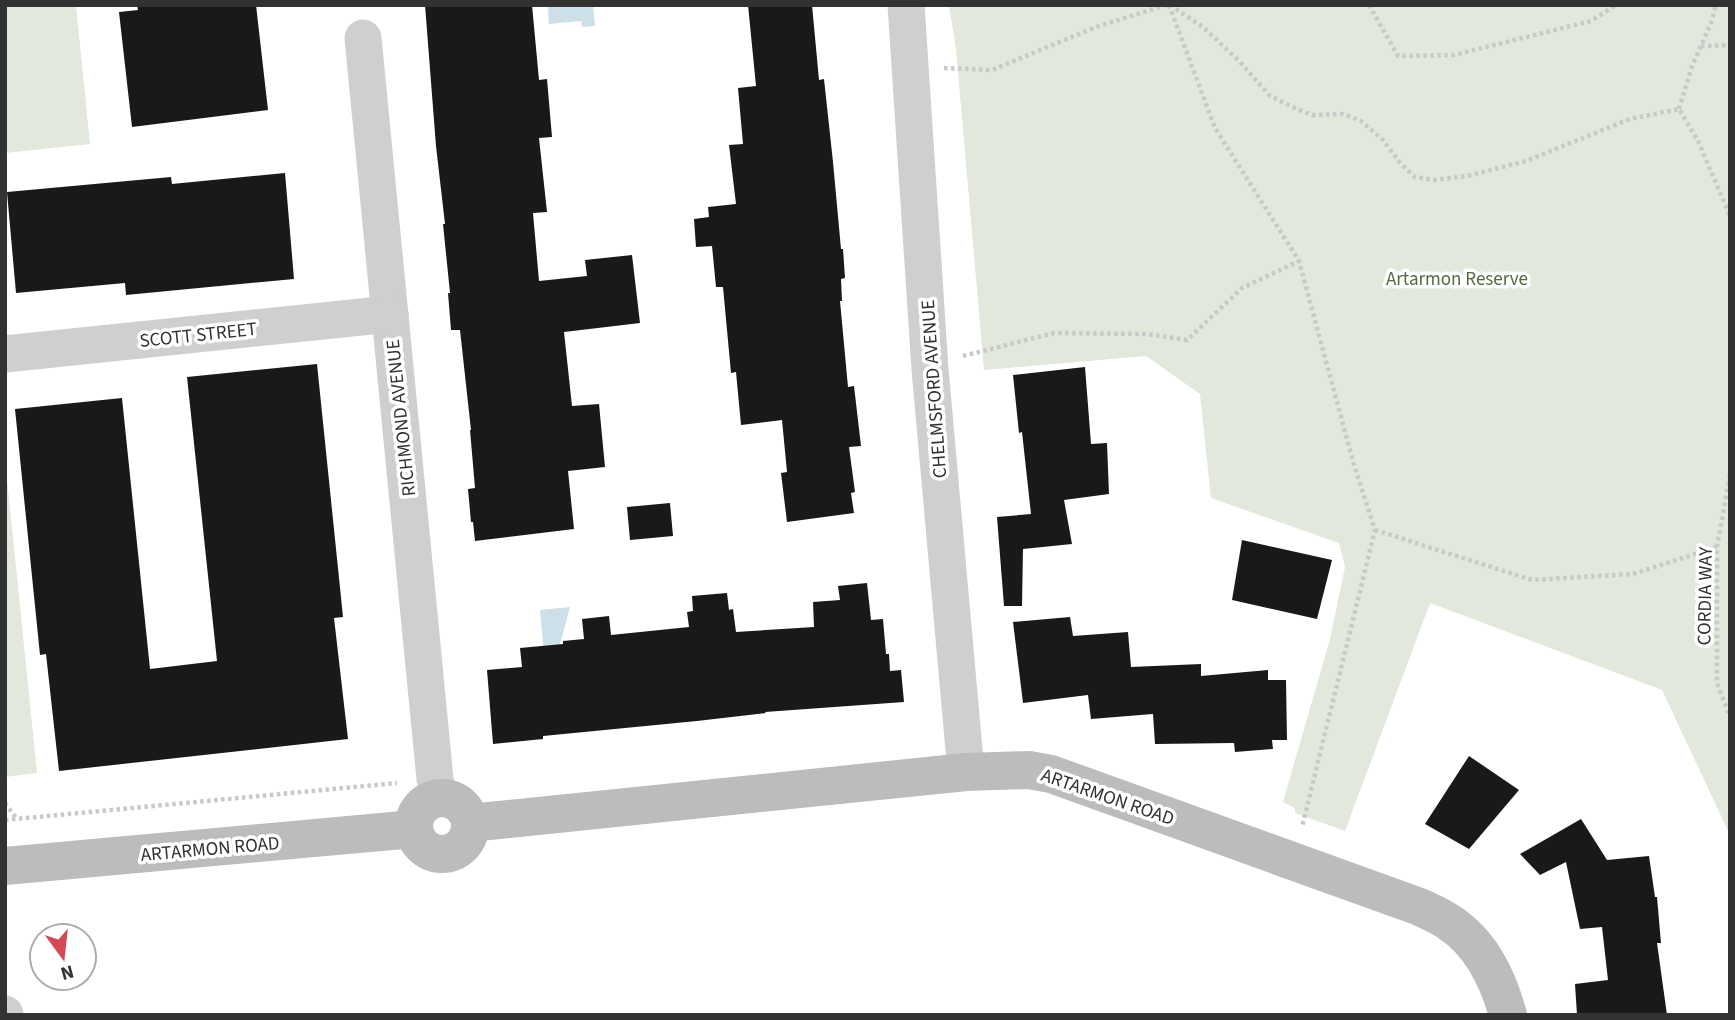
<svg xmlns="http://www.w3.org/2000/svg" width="1735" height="1020" viewBox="0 0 1735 1020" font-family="'Source Sans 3',sans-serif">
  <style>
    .green { fill: #e2e8dc }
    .water { fill: #cddfe8 }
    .building { fill: #191919 }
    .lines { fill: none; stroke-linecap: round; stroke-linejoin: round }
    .path { stroke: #c9c9c9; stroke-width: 4.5; stroke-dasharray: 3.5 3.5; stroke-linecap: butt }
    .street { stroke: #cfcfcf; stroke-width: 37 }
    .secondary { stroke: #bcbcbc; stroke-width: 38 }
    .labels { text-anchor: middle; stroke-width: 7; stroke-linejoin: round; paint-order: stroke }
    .park-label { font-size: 19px; fill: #566943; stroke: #fff }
    .street-label { font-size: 19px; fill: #323232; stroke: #fff }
  </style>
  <rect width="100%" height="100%" fill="#fff"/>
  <!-- green -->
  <g class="green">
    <path d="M5,5H76L90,144L5,153Z"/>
    <path d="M949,5H1730V835L1662,690L1430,603L1345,831L1295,813V808L1283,802L1330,639L1345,567L1339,543L1211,498L1200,394L1146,356L984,370L956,49Z"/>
    <path d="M5,459L37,773L5,777Z"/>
  </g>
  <!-- water -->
  <g class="water">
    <path d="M562,5H593L595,26L582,27L581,21L549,24L548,7Z"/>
    <path d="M570,607L558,652L544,653L540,610Z"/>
  </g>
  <!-- building -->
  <g class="building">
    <path d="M137,5H256L268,110L132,127L119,12L138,10Z"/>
    <path d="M425,5H532L539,80L547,79L552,137L539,138L547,212L533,213L539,281L587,276L585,260L632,255L640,323L564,332L572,406L599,404L605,467L568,471L574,529L475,541L473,522H471L468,489L475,488L470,430H471L460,330H451L448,293H450L443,224H445L436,146Z"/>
    <path d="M748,5H812L819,80L824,79L833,162L841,249H843L845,278L841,279L842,301H840L848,387L854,386L861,446L849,447L855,492L851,493L854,513L787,522L781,473L787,472L782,420L741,425L736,372L731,373L723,287H716L712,246L696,247L694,219L709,217L708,207L736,204L729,145L743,144L738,88L756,86Z"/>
    <path d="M285,173L294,279L126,295L125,283L16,293L7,192L171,177L172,184Z"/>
    <path d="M317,364L343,617L334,618L348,739L59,771L46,654L40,655L15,409L122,398L150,669L217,661L187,377Z"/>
    <path d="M1085,367L1091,444L1107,443L1109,494L1064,500L1072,544L1023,549L1022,606H1004L997,517L1031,514L1022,432L1019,433L1013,375Z"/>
    <path d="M670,503L673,536L630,540L627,507Z"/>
    <path d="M1242,540L1332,560L1317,619L1232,600Z"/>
    <path d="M867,583L871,620L883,619L886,654H889L890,671L901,670L904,702L765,712L766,713L697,721L543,736V739L493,744L487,670L522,667L520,648L563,644V641L584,639L582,619L609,616L611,635L689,627L687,612L693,611L692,596L727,593L729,610L733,609L736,632L814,627L813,602L840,600L838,586Z"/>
    <path d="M1070,617L1073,636L1128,632L1131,667L1201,664V676L1268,670V680H1286L1287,740H1272L1273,749L1235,752L1234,743L1155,744L1153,714L1091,719L1088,695L1023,703L1013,622Z"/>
    <path d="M1469,756L1519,790L1469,849L1425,824Z"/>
    <path d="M1581,819L1607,860L1649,856L1655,897H1657L1661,943H1657L1667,1015H1577L1575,984L1608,980L1602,927L1580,929L1566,862L1540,875L1520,854Z"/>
  </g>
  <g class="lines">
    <!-- path -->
    <g class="path">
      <path d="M1169,5L1215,128L1299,261L1354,465L1375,530L1302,827"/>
      <path d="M1170,5L1203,27L1239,61L1269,95L1292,107L1312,115L1343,114L1361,121L1383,140L1401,164L1415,177L1434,180L1467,176L1526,161L1630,119L1679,109L1698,141L1730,216"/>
      <path d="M1369,5L1398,56L1454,55L1591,21L1616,5"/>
      <path d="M1701,46L1730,45"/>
      <path d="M944,68L992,70L1096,27L1166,5"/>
      <path d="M1679,109L1692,66L1711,23L1716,5"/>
      <path d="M963,356L1054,333L1147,334L1187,340L1242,288L1299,261"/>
      <path d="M1730,475L1717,547V683L1730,717"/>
      <path d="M1375,530L1532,580L1633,574L1717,547"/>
      <path d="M5,803L16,818"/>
      <path d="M5,820L397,783"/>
    </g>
    <!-- street -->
    <g class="street">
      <path d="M906,5L930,369L966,772"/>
      <path d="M363,38L435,779L439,798"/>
      <path d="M5,354L390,314"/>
      <path d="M5,1014V1015"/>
    </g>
    <!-- secondary -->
    <g class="secondary">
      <circle cx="442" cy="826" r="28"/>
      <path d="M470,823L966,772L1029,770L1051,774L1420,907C1430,912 1441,916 1450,923C1482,944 1498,979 1508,1015"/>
      <path d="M5,866L414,829"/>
    </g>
  </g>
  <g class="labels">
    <!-- park labels -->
    <g class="park-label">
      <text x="1457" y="285">Artarmon Reserve</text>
    </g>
    <!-- street labels -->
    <g class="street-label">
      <text transform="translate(198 334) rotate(-6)" y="7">SCOTT STREET</text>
      <text transform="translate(933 389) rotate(-94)" y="7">CHELMSFORD AVENUE</text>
      <text transform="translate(400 418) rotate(-96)" y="7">RICHMOND AVENUE</text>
      <text transform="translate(1704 596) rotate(-89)" y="7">CORDIA WAY</text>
      <text transform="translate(1108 796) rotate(19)" y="7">ARTARMON ROAD</text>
      <text transform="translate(210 848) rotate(-5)" y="7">ARTARMON ROAD</text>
    </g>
  </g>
  <!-- border -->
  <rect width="1735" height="1020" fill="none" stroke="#323232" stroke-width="14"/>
  <!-- north arrow -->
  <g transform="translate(63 957) rotate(165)"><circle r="33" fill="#ffffff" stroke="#adadad" stroke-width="2"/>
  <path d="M0-5L12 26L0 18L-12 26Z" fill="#d34957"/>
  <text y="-10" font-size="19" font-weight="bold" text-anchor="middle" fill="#323232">N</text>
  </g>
</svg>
